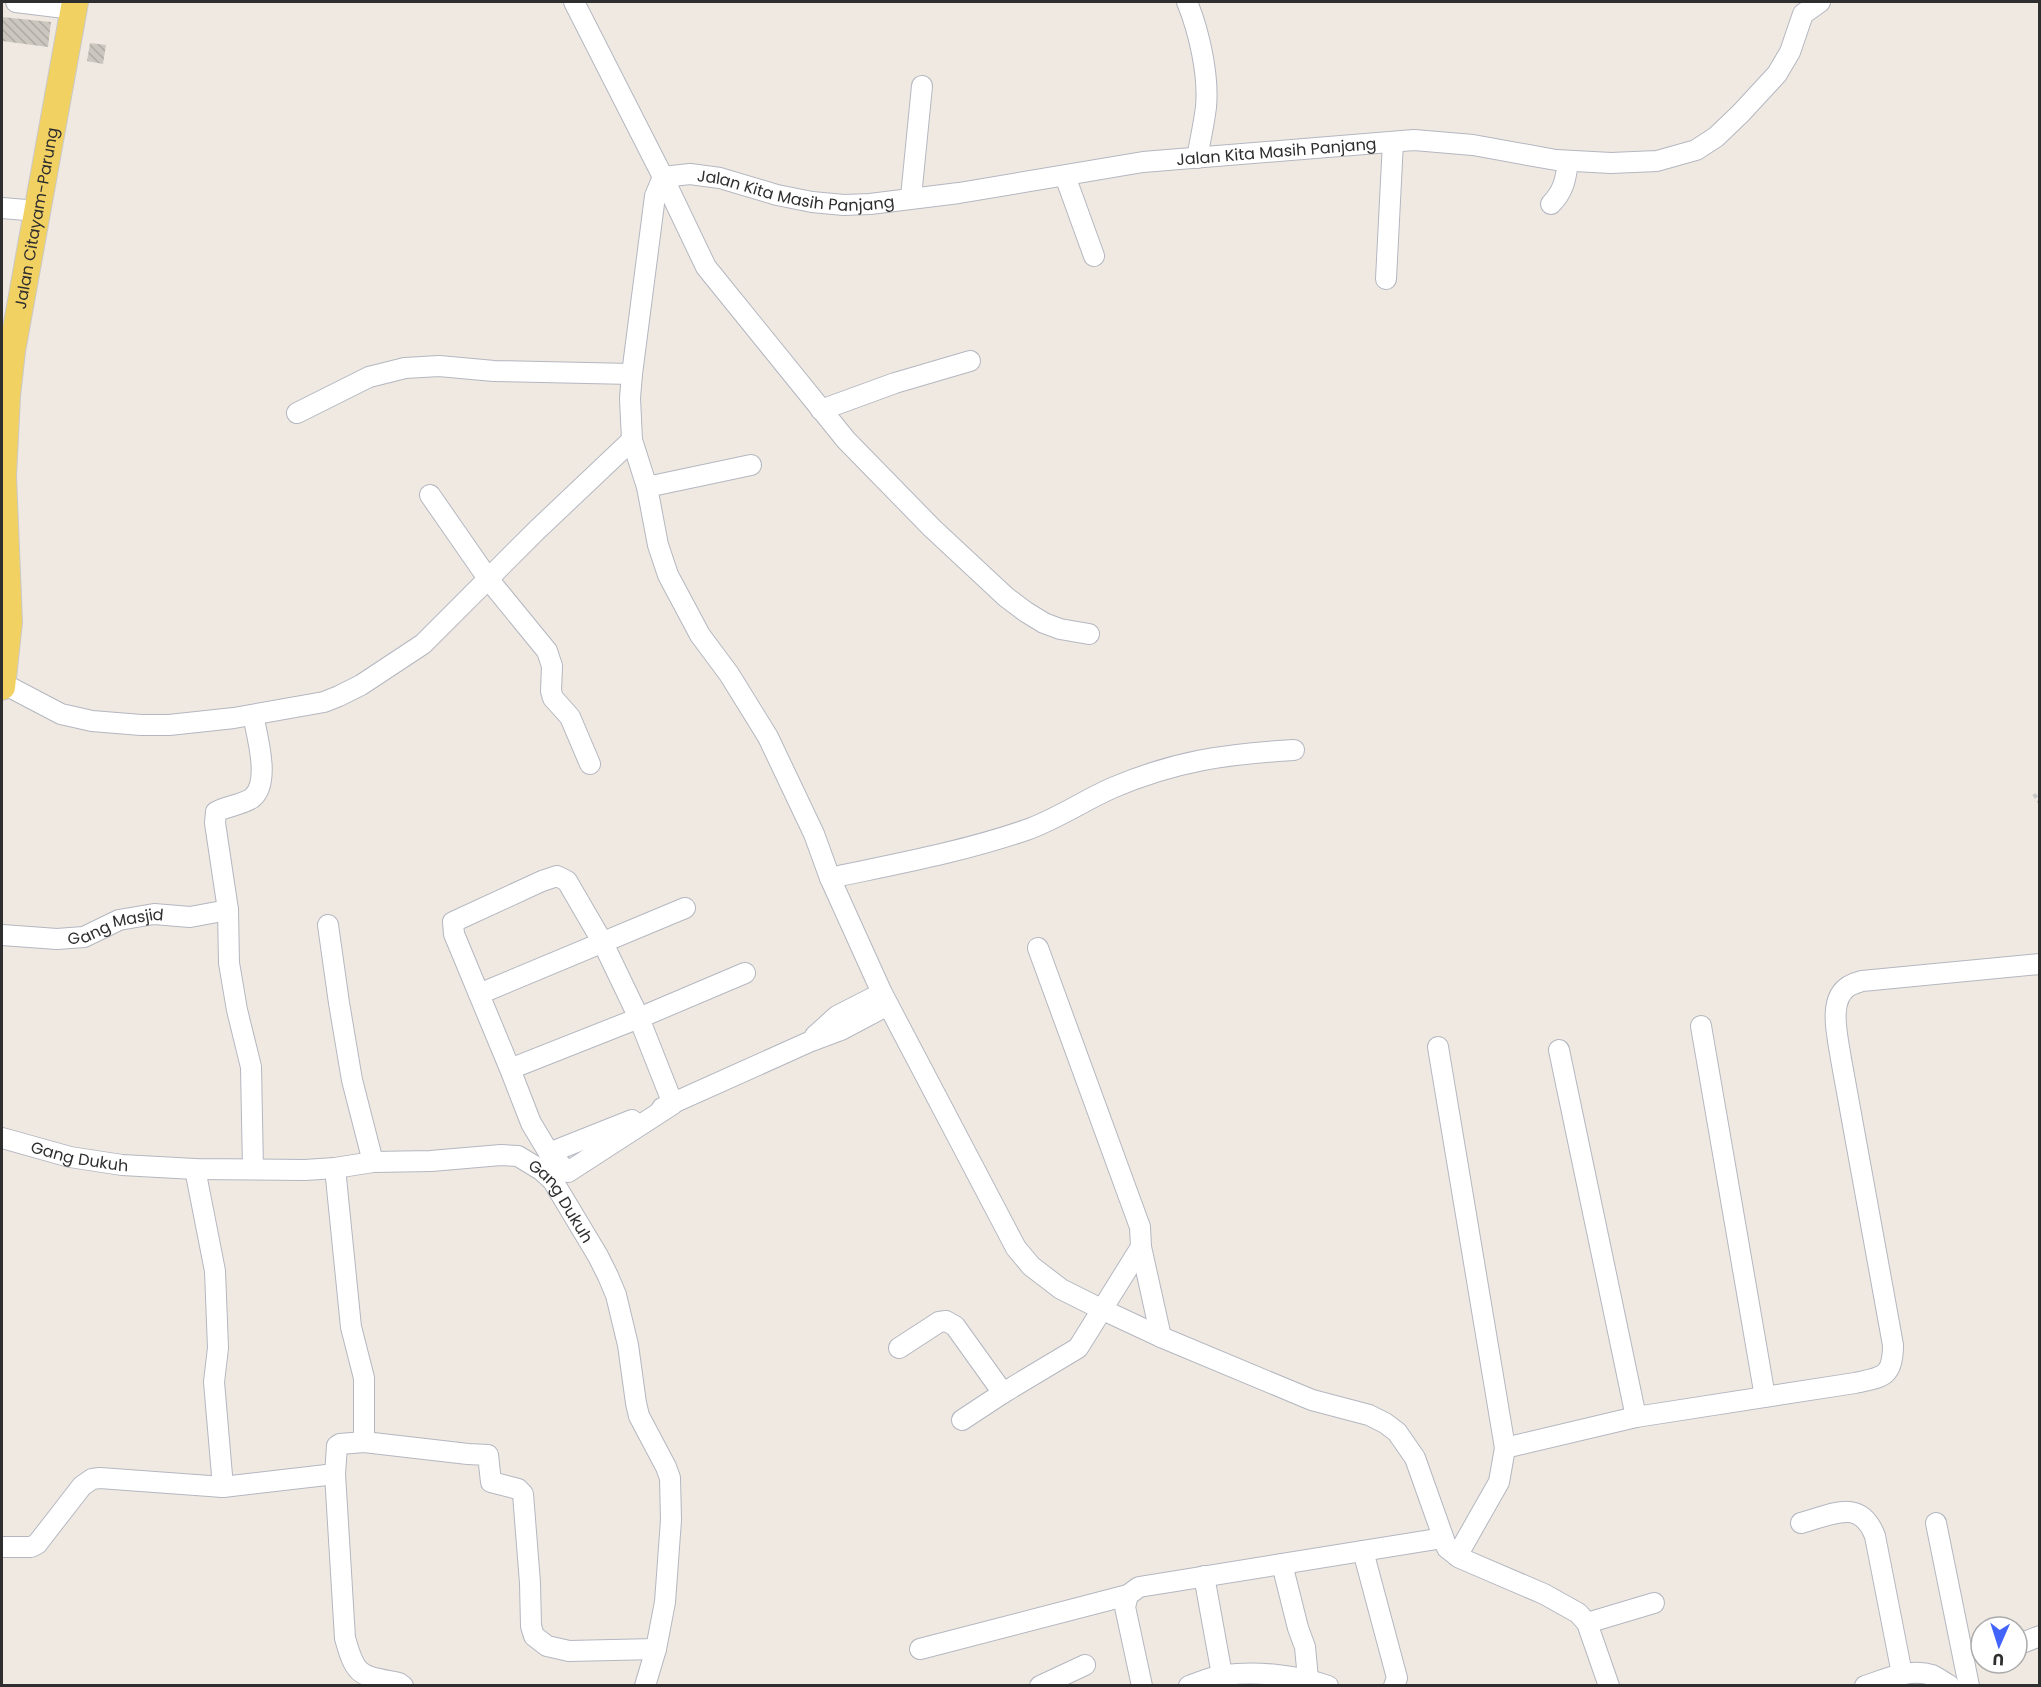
<svg xmlns="http://www.w3.org/2000/svg" width="2041" height="1687" viewBox="0 0 2041 1687" font-family="Poppins,sans-serif">
  <style>
    .building { fill: url(#building-back-hatch) }
    .lines { fill: none; stroke-linecap: round; stroke-linejoin: round }
    .minor-casing { stroke: #b4b7c1; stroke-width: 22 }
    .major-casing { stroke: #c9c9c9; stroke-width: 28 }
    .path { stroke: #c9c9c9; stroke-width: 4; stroke-dasharray: 4.5 3; stroke-linecap: butt }
    .minor { stroke: #fff; stroke-width: 20 }
    .major { stroke: #f2d163; stroke-width: 26 }
    .labels { text-anchor: middle; stroke-width: 4.5; stroke-linejoin: round; paint-order: stroke }
    .street-label { font-size: 16px; fill: #2e2e2e; stroke: #fff }
  </style>
  <defs>
    <pattern id="building-back-hatch" width="6" height="6" patternUnits="userSpaceOnUse" patternTransform="scale(1.5)"><rect width="6" height="6" fill="#cbc7bf"/><path d="M-1 5l2 2M0 0l6 6M5-1l2 2" fill="none" stroke="#afaba4"/></pattern>
  </defs>
  <rect width="100%" height="100%" fill="#efe9e1"/>
  <!-- building -->
  <g class="building">
    <path d="M2,17L51,22L48,47L2,41Z"/>
    <path d="M90,43L106,45L103,64L87,61Z"/>
  </g>
  <g class="lines">
    <defs>
      <g id="minor">
        <path d="M16,2L73,9"/>
        <path d="M1187,2C1199,31 1209,75 1206,107C1204,124 1200,141 1197,158"/>
        <path d="M1065,176L1094,256"/>
        <path d="M911,197L922,86"/>
        <path d="M1551,204C1564,191 1566,178 1568,161"/>
        <path d="M2,208L38,211"/>
        <path d="M1386,279L1393,142"/>
        <path d="M821,410L895,383L970,361"/>
        <path d="M297,413L369,377L405,368L439,366L494,371L632,374"/>
        <path d="M632,440L647,487L658,545L668,575L700,635L729,674L768,737L814,834L830,878L882,993L1016,1248L1031,1266L1061,1289L1101,1309L1161,1337L1312,1400L1369,1415L1385,1423L1397,1432L1415,1458L1447,1548L1460,1558L1544,1594L1578,1613L1587,1623L1609,1686"/>
        <path d="M647,487L751,465"/>
        <path d="M430,495L489,580L547,651L552,666L551,691L553,698L570,717L590,764"/>
        <path id="s1" d="M1089,634L1060,629L1044,623L1026,612L1006,597L932,528L846,440L706,267L663,177L690,174L720,178L777,195L812,202L844,205L870,204L959,193L1143,162L1414,140L1473,145L1556,160L1611,163L1657,161L1696,150L1716,137L1741,113L1777,74L1790,52L1803,14L1820,2"/>
        <path d="M2,683L61,714L92,721L141,725H169L234,718L324,702L339,696L361,685L423,644L537,530L632,440L630,398L632,374L655,196L663,177L574,2"/>
        <path d="M830,878C896,864 962,852 1026,830C1055,820 1083,801 1112,788C1175,761 1226,754 1294,750"/>
        <path d="M328,925L339,1003L352,1080L373,1162"/>
        <path id="s2" d="M2,935L57,939L84,937L119,920L154,914L190,917L228,910"/>
        <path d="M479,994L685,908"/>
        <path d="M1701,1026L1765,1397"/>
        <path d="M815,1036L837,1016L882,993"/>
        <path d="M1438,1047L1505,1448L1499,1482L1457,1556"/>
        <path d="M1559,1050L1636,1417"/>
        <path d="M510,1069L531,1123L549,1153L568,1172L673,1104L639,1018L603,943L567,881L557,876L542,881L453,922L454,934L510,1069L639,1018L745,973"/>
        <path d="M662,1108L809,1042L841,1030L888,1005"/>
        <path id="s3" d="M2,1138L70,1157L122,1165L195,1169L305,1170L335,1168L373,1162L431,1161L501,1155L518,1156L541,1170L553,1181L598,1256L608,1276L616,1295L628,1345L636,1403L639,1416L666,1467L670,1478L671,1520L665,1602L656,1649L645,1686"/>
        <path d="M549,1153L632,1120"/>
        <path d="M335,1168L351,1327L364,1378V1442"/>
        <path d="M195,1169L215,1271L218,1348L214,1382L223,1487L335,1474L345,1638C356,1678 360,1675 399,1683L403,1686"/>
        <path d="M253,1169L251,1067L237,1010L229,963L228,910L215,823L216,812C227,806 242,805 252,798C271,783 257,736 253,715"/>
        <path d="M1141,1247L1161,1337"/>
        <path d="M899,1348L939,1322L946,1321L955,1326L1003,1393"/>
        <path d="M962,1420L1003,1393L1078,1348L1141,1247L1140,1227L1038,948"/>
        <path d="M1505,1448L1636,1417L1855,1383C1883,1377 1893,1377 1893,1345L1841,1059C1838,1038 1827,999 1849,986C1853,984 1858,982 1862,981L2040,964"/>
        <path d="M335,1474L337,1446L340,1444L364,1442L468,1454L488,1455L491,1482L518,1489L523,1494L530,1583L531,1626L534,1636L547,1646L569,1651L656,1649"/>
        <path d="M1801,1523C1832,1515 1860,1497 1875,1536L1902,1674"/>
        <path d="M1936,1523L1969,1686"/>
        <path d="M2,1547H31L37,1544L82,1486L92,1479L100,1478L223,1487"/>
        <path d="M1363,1551L1397,1678L1394,1686"/>
        <path d="M1282,1564L1298,1628L1305,1647L1308,1679"/>
        <path d="M1204,1576L1222,1675"/>
        <path d="M1587,1623L1654,1603"/>
        <path d="M2017,1645L2040,1636"/>
        <path d="M920,1649L1128,1595"/>
        <path d="M1040,1686L1085,1665"/>
        <path d="M1142,1686L1125,1607L1128,1595L1139,1587L1443,1538"/>
        <path d="M1189,1686C1200,1682 1213,1676 1225,1675C1256,1671 1298,1675 1328,1686"/>
        <path d="M1865,1686C1886,1679 1910,1668 1932,1675C1937,1677 1943,1682 1949,1685"/>
      </g>
      <g id="major">
        <path id="s4" d="M2,687L9,622L3,476L7,396L12,351L75,2"/>
      </g>
    </defs>
    <!-- minor casing -->
    <use href="#minor" class="minor-casing"/>
    <!-- major casing -->
    <use href="#major" class="major-casing"/>
    <!-- path -->
    <path class="path" d="M2034,794L2040,803"/>
    <!-- minor -->
    <use href="#minor" class="minor"/>
    <!-- major -->
    <use href="#major" class="major"/>
  </g>
  <g class="labels">
    <!-- street labels -->
    <g class="street-label">
      <text dy="6" stroke="none"><textPath href="#s1" startOffset="1260">Jalan Kita Masih Panjang</textPath></text>
      <text dy="6" stroke="none"><textPath href="#s1" startOffset="774">Jalan Kita Masih Panjang</textPath></text>
      <text dy="6" stroke="none"><textPath href="#s4" startOffset="472">Jalan Citayam-Parung</textPath></text>
      <text dy="6" stroke="none"><textPath href="#s2" startOffset="116">Gang Masjid</textPath></text>
      <text dy="6" stroke="none"><textPath href="#s3" startOffset="80">Gang Dukuh</textPath></text>
      <text dy="6" stroke="none"><textPath href="#s3" startOffset="584">Gang Dukuh</textPath></text>
    </g>
  </g>
  <!-- border -->
  <rect width="2041" height="1687" fill="none" stroke="#2e2e2e" stroke-width="6"/>
  <!-- north arrow -->
  <g transform="translate(1999 1645) rotate(183)"><circle r="28" fill="#ffffff" stroke="#ababab" stroke-width="1.5"/>
  <path d="M0-4.5L10 22L0 15L-10 22Z" fill="#4264fb"/>
  <text y="-9" font-size="16" font-weight="bold" text-anchor="middle" fill="#2e2e2e">U</text>
  </g>
</svg>
